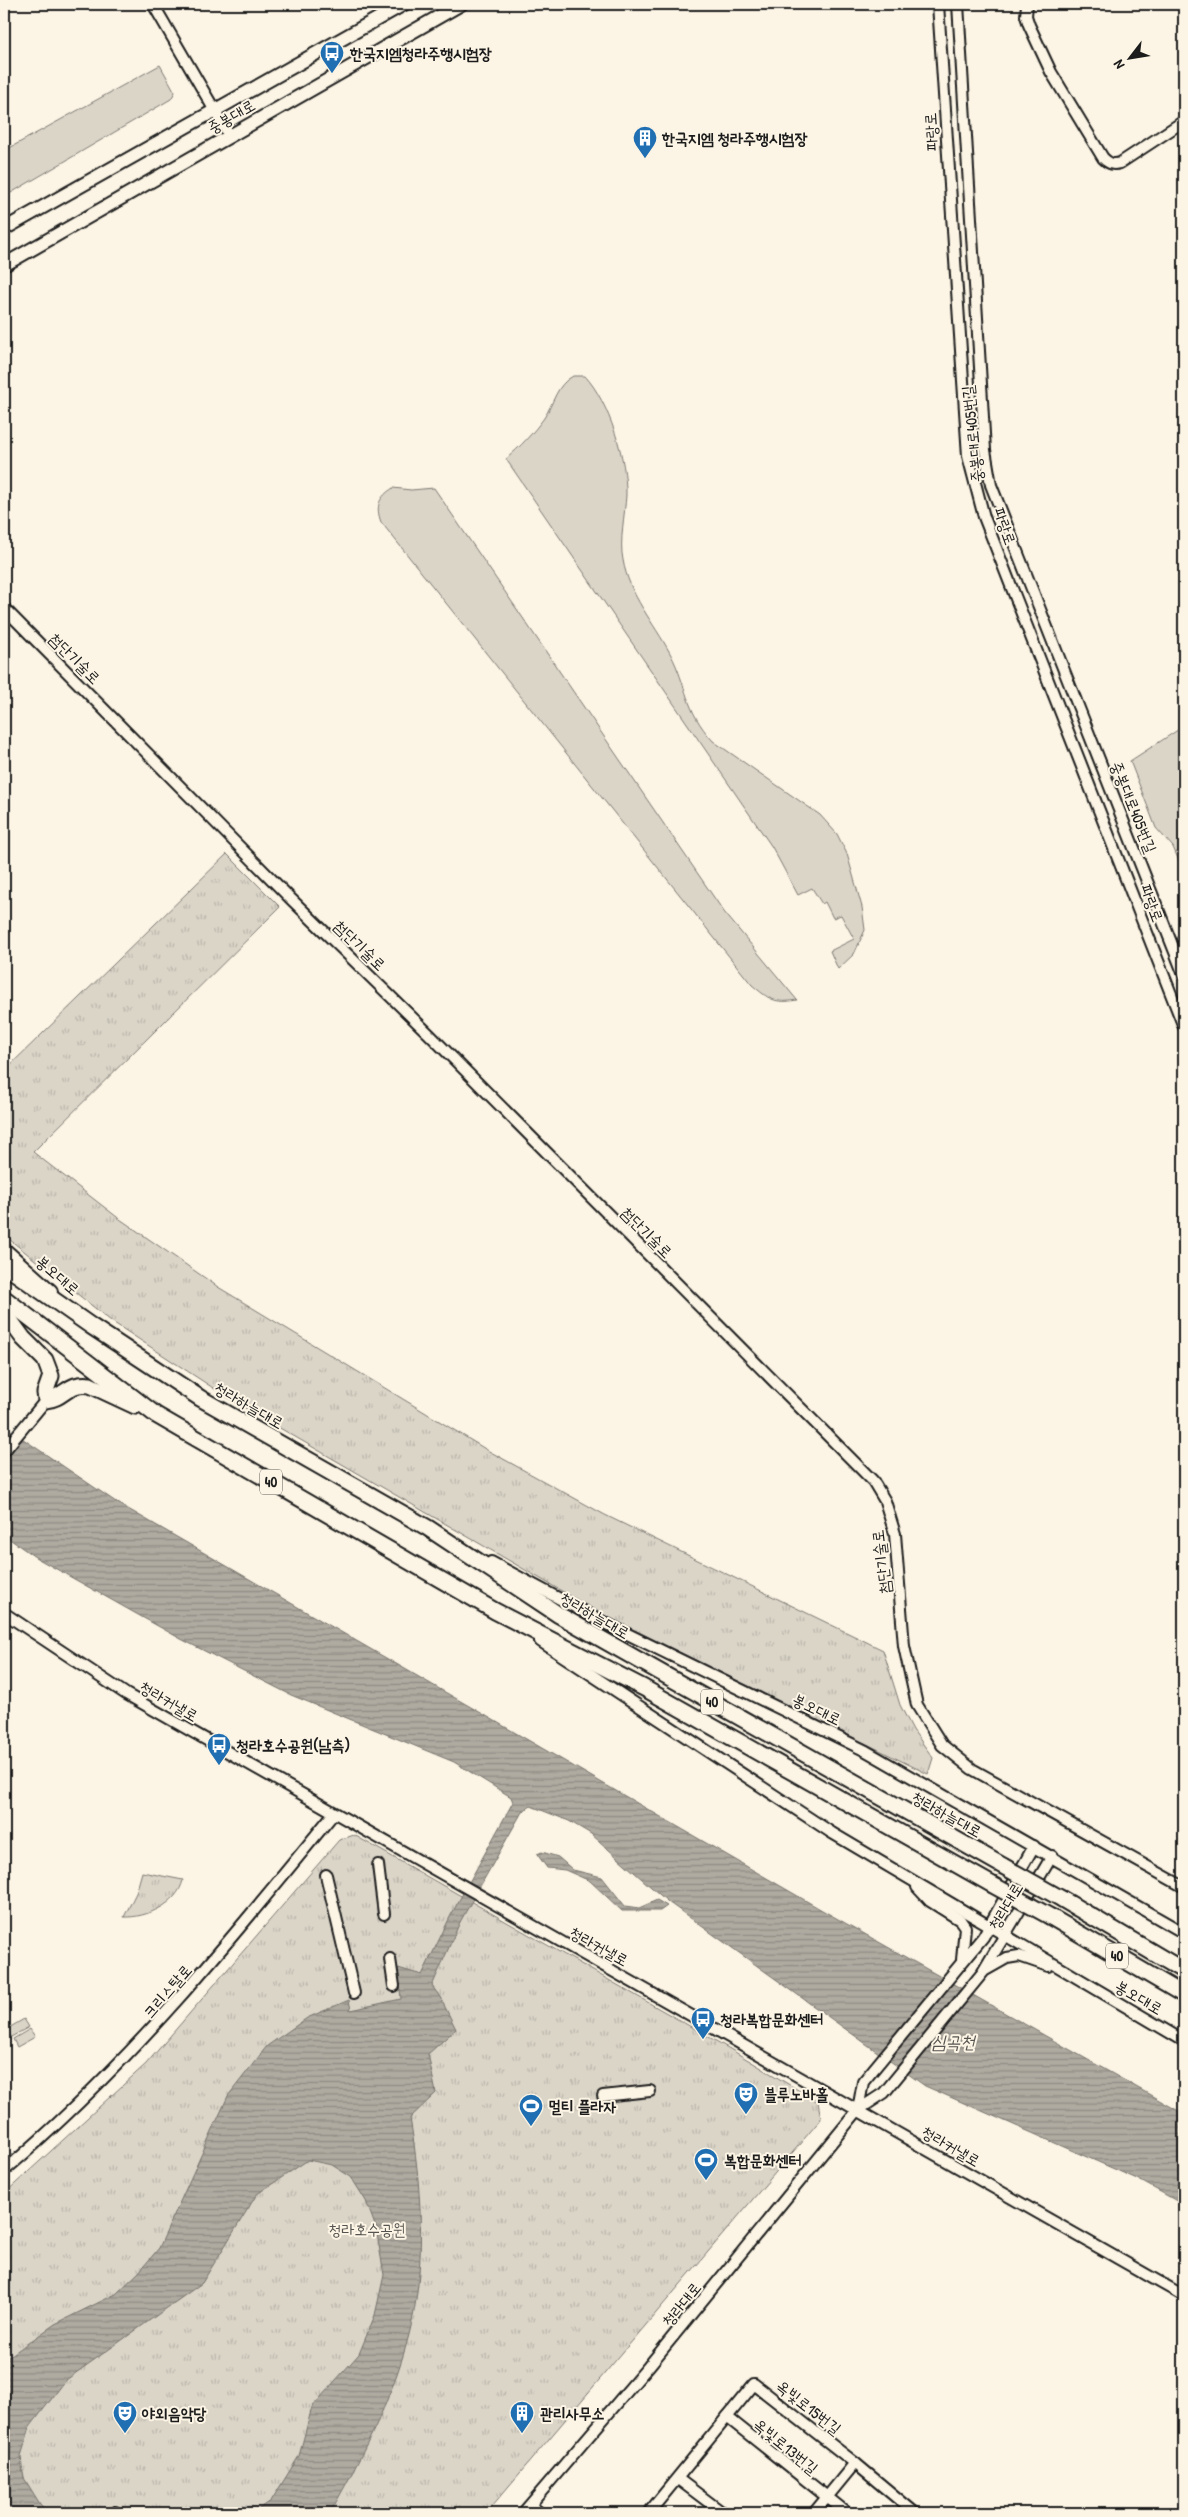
<svg xmlns="http://www.w3.org/2000/svg" width="1188" height="2517" viewBox="0 0 1188 2517" font-family="'Patrick Hand','Poor Story',sans-serif">
  <style>
    .green { fill: #dbd5c8; stroke: #7c7872 }
    .park { fill: url(#park-tufts); stroke: #7c7872 }
    .water { fill: url(#water-rules); stroke: #75726c }
    .lines { fill: none; stroke-linecap: round; stroke-linejoin: round }
    .minor-casing { stroke: #1c1c1c; stroke-width: 14 }
    .major-casing { stroke: #1c1c1c; stroke-width: 16 }
    .highway-casing { stroke: #1c1c1c; stroke-width: 19 }
    .minor { stroke: #fcf5e5; stroke-width: 10 }
    .major { stroke: #fcf5e5; stroke-width: 12 }
    .highway { stroke: #fcf5e5; stroke-width: 15 }
    .highway-bridge-casing { stroke: #1c1c1c; stroke-width: 19; stroke-linecap: butt }
    .highway-bridge { stroke: #fcf5e5; stroke-width: 15 }
    .labels { text-anchor: middle; stroke-width: 4; stroke-linejoin: round; paint-order: stroke }
    .shield { fill: #fcf5e5; stroke: #5f5d58; stroke-width: 1 }
    .shield-label { font-size: 15px; font-weight: bold; fill: #1c1c1c }
    .poi-label { font-size: 16px; font-weight: bold; fill: #1c1c1c; stroke: #fcf5e5; text-anchor: start }
    .street-label { font-size: 16px; fill: #1c1c1c; stroke: #fcf5e5 }
    .park-label { font-size: 16px; fill: #555450; stroke: #fcf5e5 }
    .water-label { font-size: 18px; font-style: italic; fill: #575551; stroke: #fcf5e5 }
  </style>
  <defs>
    <pattern id="park-tufts" width="24" height="20" patternUnits="userSpaceOnUse" patternTransform="scale(1.25)"><rect width="24" height="20" fill="#dbd5c8"/><path d="M3 7l-1-3M5 7V3M7 7l1-3M15 17l-1-3M17 17v-4M19 17l1-3" fill="none" stroke="#bbb6ab"/></pattern>
    <pattern id="water-rules" width="6" height="5" patternUnits="userSpaceOnUse" patternTransform="scale(1.25)"><rect width="6" height="5" fill="#b0aba1"/><path d="M0 2.5h6" fill="none" stroke="#8e8a82"/></pattern>
  </defs>
  <rect width="100%" height="100%" fill="#fcf5e5"/>
  <filter id="ink" filterUnits="userSpaceOnUse"><feTurbulence type="fractalNoise" baseFrequency=".02" numOctaves="2"/><feDisplacementMap in="SourceGraphic" scale="10" xChannelSelector="R" yChannelSelector="G"/><feConvolveMatrix kernelMatrix="1 2 1 2 8 2 1 2 1" color-interpolation-filters="sRGB"/></filter>
  <g filter="url(#ink)">
    <!-- green -->
    <g class="green">
      <path d="M160,65L175,92L171,99L4,197V151Z"/>
      <path d="M573,376H585C609,402 627,460 626,495C625,514 619,542 623,560C629,595 654,623 670,653C688,687 684,709 713,741L820,815L837,834L847,854L862,907L865,930L854,954L838,969L830,951L854,939L841,915L833,918L825,902L822,904L812,888L798,895L772,847L506,459C521,446 533,433 544,418C554,403 556,385 573,376Z"/>
      <path d="M393,488L411,490L434,488L724,912L797,1000C774,1004 769,999 752,985L381,522C375,506 379,497 393,488Z"/>
      <path d="M1184,726V873L1173,847L1156,828L1130,761Z"/>
      <path d="M24,2019L29,2027L11,2037L7,2029Z"/>
      <path d="M30,2029L35,2037L17,2047L13,2039Z"/>
    </g>
    <!-- park -->
    <g class="park">
      <path d="M227,854L280,907L33,1152L117,1217L218,1287L487,1450L605,1515L883,1650L900,1705L913,1730L933,1758L928,1774L598,1612L233,1401L111,1321L4,1235V1071Z"/>
      <path d="M354,1835L730,2049L818,2102L821,2119L486,2513H4V2194L146,2064L339,1840Z"/>
      <path d="M142,1872L183,1880C178,1904 146,1918 124,1917L136,1893Z"/>
    </g>
    <!-- water -->
    <g class="water">
      <path d="M4,1426L116,1502L822,1910L1184,2114V2205L1137,2179L925,2086L668,1902L591,1834L569,1821L531,1806L522,1812L460,1922L432,1986L440,1997L456,2029L428,2054L436,2093L410,2118C421,2184 426,2255 412,2322C397,2390 364,2453 330,2513H253L271,2501L299,2456L312,2407L359,2354L375,2315L384,2275L376,2228L366,2201L351,2177L332,2165L308,2160L257,2194L202,2283L66,2380L30,2427L21,2456L22,2467L24,2478L40,2504L49,2513H4V2360L55,2324L116,2294L139,2272L159,2248L228,2096L267,2046L307,2018L349,2000L351,2010L401,1999L398,1968L422,1975L450,1917L513,1802L511,1797L454,1762L291,1695L181,1639L35,1557L4,1535Z"/>
      <path d="M542,1852L558,1857L573,1870L602,1877L625,1906L639,1908L657,1900L667,1906L660,1911H622L590,1881L565,1870L547,1868L537,1854Z"/>
    </g>
    <g class="lines">
      <defs>
        <g id="minor">
          <path d="M153,4L229,135"/>
          <path d="M938,4L968,456L984,517L1184,1027"/>
          <path d="M958,4L985,450L991,485L1184,975"/>
          <path d="M1027,4L1026,16L1029,25L1051,72L1103,158C1109,164 1113,165 1120,163L1184,121"/>
          <path d="M4,608L291,899L429,1034L873,1481L885,1501L895,1534L904,1646L917,1705L942,1745L972,1769L1184,1887"/>
          <path d="M4,1451L46,1400"/>
          <path d="M491,1562L599,1620L866,1751L1184,1933"/>
          <path d="M4,1613L126,1694L1184,2296"/>
          <path d="M540,1641L832,1833L1184,2041"/>
          <path d="M1034,1846L983,1937L863,2082L858,2110L884,2093L984,1971L1007,1958L1019,1956L1048,1966"/>
          <path d="M378,1865L384,1914"/>
          <path d="M326,1875L354,1993"/>
          <path d="M917,1887L930,1901L960,1920L965,1927L962,1960"/>
          <path d="M390,1959L394,1986"/>
          <path d="M984,1970L1052,1856"/>
          <path d="M603,2096L650,2091"/>
          <path d="M4,2171C130,2064 230,1941 334,1813"/>
          <path d="M727,2417L847,2513"/>
          <path d="M678,2479L723,2513"/>
          <path d="M531,2506L540,2513"/>
          <path d="M115,2513V2512"/>
          <path d="M523,2513L648,2367L858,2110"/>
          <path d="M656,2513L651,2510L754,2384L855,2463L915,2513"/>
          <path d="M814,2513L855,2463"/>
        </g>
        <g id="major">
          <path d="M4,229L404,4"/>
          <path d="M4,265L461,4"/>
          <path d="M4,1249L51,1291"/>
        </g>
        <g id="highway">
          <path d="M4,1265L91,1326L200,1398L428,1528L559,1615L1003,1866"/>
          <path d="M4,1298L156,1415L495,1611L644,1688L991,1884"/>
          <path d="M4,1312L23,1338L45,1360L51,1376L45,1393L46,1400C64,1399 68,1381 90,1385L135,1406"/>
          <path d="M1062,1899L1184,1971"/>
          <path d="M1051,1917L1184,1995"/>
        </g>
      </defs>
      <!-- minor casing -->
      <use href="#minor" class="minor-casing"/>
      <!-- major casing -->
      <use href="#major" class="major-casing"/>
      <!-- highway casing -->
      <use href="#highway" class="highway-casing"/>
      <!-- minor -->
      <use href="#minor" class="minor"/>
      <!-- major -->
      <use href="#major" class="major"/>
      <!-- highway -->
      <use href="#highway" class="highway"/>
      <defs>
        <g id="highway-bridge">
          <path d="M1003,1866L1062,1899"/>
          <path d="M991,1884L1051,1917"/>
        </g>
      </defs>
      <!-- highway-bridge casing -->
      <use href="#highway-bridge" class="highway-bridge-casing"/>
      <!-- highway-bridge -->
      <use href="#highway-bridge" class="highway-bridge"/>
    </g>
  </g>
  <!-- icons -->
  <defs>
    <symbol id="bus-pin" viewBox="-11 -11 22 30"><path d="M0 17L-7.5 6A9.5 9.5 0 1 1 7.5 6Z" fill="#1f6fb2" stroke="#fcf5e5"/><path d="M-5-6H5V4H4V6H2V4H-2V6H-4V4H-5ZM-3.5-4V0h7V-4ZM-3.5 1.2v1.5H-2V1.2ZM2 1.2v1.5H3.5V1.2Z" fill="#fff"/></symbol>
    <symbol id="building-pin" viewBox="-11 -11 22 30"><path d="M0 17L-7.5 6A9.5 9.5 0 1 1 7.5 6Z" fill="#1f6fb2" stroke="#fcf5e5"/><path d="M-4-6H4V6H1V3H-1V6H-4ZM-2.5-4.3h1.7v1.8h-1.7ZM.8-4.3h1.7v1.8H.8ZM-2.5-1h1.7V.8h-1.7ZM.8-1h1.7V.8H.8Z" fill="#fff"/></symbol>
    <symbol id="theatre-pin" viewBox="-11 -11 22 30"><path d="M0 17L-7.5 6A9.5 9.5 0 1 1 7.5 6Z" fill="#1f6fb2" stroke="#fcf5e5"/><path d="M-5-5.5Q0-4 5-5.5V0Q5 5 0 6Q-5 5-5 0ZM-3.3-2.5H-1v1.5H-3.3ZM1-2.5H3.3v1.5H1ZM-2.8 1Q0 5.5 2.8 1Z" fill="#fff"/></symbol>
    <symbol id="stadium-pin" viewBox="-11 -11 22 30"><path d="M0 17L-7.5 6A9.5 9.5 0 1 1 7.5 6Z" fill="#1f6fb2" stroke="#fcf5e5"/><path d="M0-5a6.5 5 0 1 0 0 10a6.5 5 0 1 0 0-10ZM-3.5-1.8h7v3.6h-7Z" fill="#fff"/></symbol>
  </defs>
  <g fill-rule="evenodd">
    <use href="#bus-pin" x="318" y="39" width="28" height="38"/>
    <use href="#building-pin" x="631" y="124" width="28" height="38"/>
    <use href="#bus-pin" x="205" y="1731" width="28" height="38"/>
    <use href="#bus-pin" x="689" y="2005" width="28" height="38"/>
    <use href="#theatre-pin" x="732" y="2080" width="28" height="38"/>
    <use href="#stadium-pin" x="517" y="2092" width="28" height="38"/>
    <use href="#stadium-pin" x="692" y="2146" width="28" height="38"/>
    <use href="#theatre-pin" x="111" y="2399" width="28" height="38"/>
    <use href="#building-pin" x="508" y="2399" width="28" height="38"/>
  </g>
  <g class="labels">
    <!-- shield labels -->
    <g class="shield">
      <rect x="260" y="1469.5" width="22" height="25" rx="4"/>
      <rect x="701" y="1689.5" width="22" height="25" rx="4"/>
      <rect x="1106" y="1943.5" width="22" height="25" rx="4"/>
    </g>
    <g class="shield-label">
      <text x="271" y="1487">40</text>
      <text x="712" y="1707">40</text>
      <text x="1117" y="1961">40</text>
    </g>
    <!-- poi labels -->
    <g class="poi-label">
      <text x="350" y="59">한국지엠청라주행시험장</text>
      <text x="662" y="144">한국지엠 청라주행시험장</text>
      <text x="236" y="1751">청라호수공원(남측)</text>
      <text x="720" y="2025">청라복합문화센터</text>
      <text x="764" y="2100">블루노바홀</text>
      <text x="548" y="2112">멀티 플라자</text>
      <text x="724" y="2166">복합문화센터</text>
      <text x="142" y="2419">야외음악당</text>
      <text x="540" y="2419">관리사무소</text>
    </g>
    <!-- street labels -->
    <g class="street-label">
      <text transform="translate(231 116) rotate(-30)" y="6">중봉대로</text>
      <text transform="translate(931 132) rotate(-94)" y="6">파랑로</text>
      <text transform="translate(972 434) rotate(-96)" y="6">중봉대로405번길</text>
      <text transform="translate(1005 526) rotate(70)" y="6">파랑로</text>
      <text transform="translate(75 658) rotate(45)" y="6">첨단기술로</text>
      <text transform="translate(1134 807) rotate(68)" y="6">중봉대로405번길</text>
      <text transform="translate(1152 903) rotate(69)" y="6">파랑로</text>
      <text transform="translate(360 945) rotate(44)" y="6">첨단기술로</text>
      <text transform="translate(647 1232) rotate(45)" y="6">첨단기술로</text>
      <text transform="translate(58 1275) rotate(41)" y="6">봉오대로</text>
      <text transform="translate(249 1405) rotate(30)" y="6">청라하늘대로</text>
      <text transform="translate(881 1562) rotate(-97)" y="6">첨단기술로</text>
      <text transform="translate(595 1615) rotate(30)" y="6">청라하늘대로</text>
      <text transform="translate(169 1701) rotate(30)" y="6">청라커낼로</text>
      <text transform="translate(817 1709) rotate(26)" y="6">봉오대로</text>
      <text transform="translate(947 1814) rotate(29)" y="6">청라하늘대로</text>
      <text transform="translate(1005 1906) rotate(-59)" y="6">청라대로</text>
      <text transform="translate(599 1946) rotate(29)" y="6">청라커낼로</text>
      <text transform="translate(167 1991) rotate(-49)" y="6">크리스탈로</text>
      <text transform="translate(1139 1997) rotate(30)" y="6">봉오대로</text>
      <text transform="translate(951 2146) rotate(30)" y="6">청라커낼로</text>
      <text transform="translate(681 2304) rotate(-51)" y="6">청라대로</text>
      <text transform="translate(809 2407) rotate(38)" y="6">옥빛로15번길</text>
      <text transform="translate(786 2446) rotate(39)" y="6">옥빛로13번길</text>
    </g>
    <!-- park labels -->
    <g class="park-label">
      <text x="367" y="2235">청라호수공원</text>
    </g>
    <!-- water labels -->
    <g class="water-label">
      <text x="953" y="2048">심곡천</text>
    </g>
  </g>
  <!-- margin -->
  <rect width="1188" height="2517" fill="none" stroke="#fcf5e5" stroke-width="20"/>
  <rect x="10" y="10" width="1168" height="2497" fill="none" stroke="#1c1c1c" stroke-width="2" filter="url(#ink)"/>
  <!-- north arrow -->
  <g transform="translate(1130 58) rotate(239)" stroke="#fcf5e5" stroke-width="4" paint-order="stroke">
  <path d="M0-4L9 19L0 12L-9 19Z" fill="#1c1c1c"/>
  <text y="-8" font-size="14" font-weight="bold" text-anchor="middle" fill="#1c1c1c">N</text>
  </g>
</svg>
